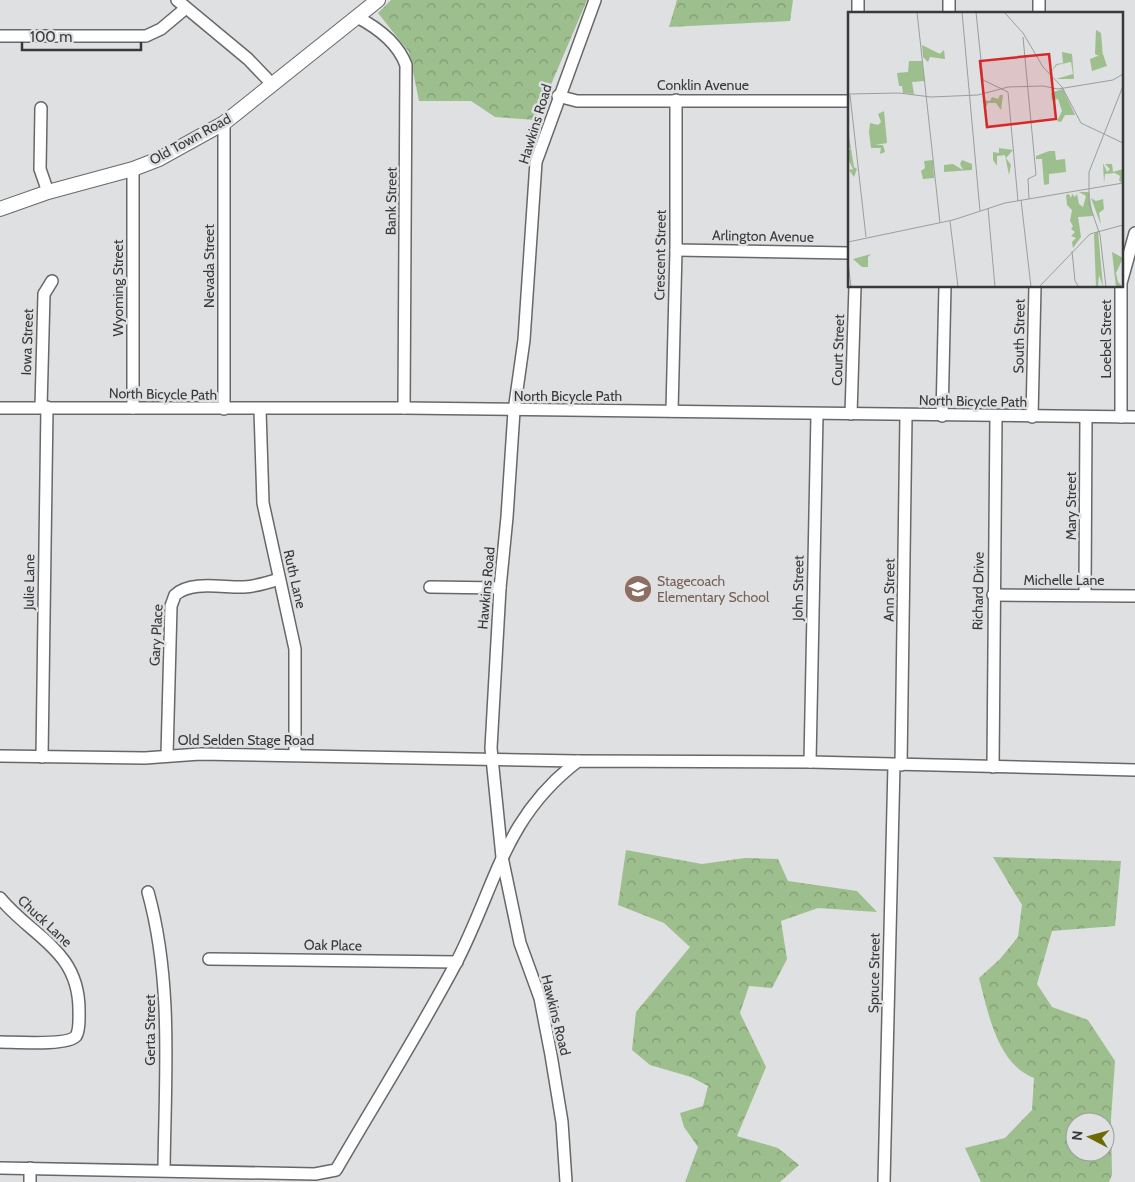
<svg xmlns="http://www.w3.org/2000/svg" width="1135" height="1182" viewBox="0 0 1135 1182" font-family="Cabin,sans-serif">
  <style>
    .forest { fill: url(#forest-crowns); fill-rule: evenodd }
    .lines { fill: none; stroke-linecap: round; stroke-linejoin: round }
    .minor-casing { stroke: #67686a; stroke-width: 14 }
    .major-casing { stroke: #67686a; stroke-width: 16 }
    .minor { stroke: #fff; stroke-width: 11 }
    .major { stroke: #fff; stroke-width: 14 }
    .labels { text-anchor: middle; stroke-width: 5; stroke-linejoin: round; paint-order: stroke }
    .street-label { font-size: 14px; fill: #38393a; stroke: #dee0e2 }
    .education-label { font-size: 14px; fill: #785e54; stroke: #dee0e2; text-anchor: start }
    .inset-road { fill: none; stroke: #9c9d9f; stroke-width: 1 }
    .view { fill: #d62828; fill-opacity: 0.15; stroke: #d62828; stroke-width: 2.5 }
    .inset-edge { fill: none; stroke: #38393a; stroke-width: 2.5 }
  </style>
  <defs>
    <pattern id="forest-crowns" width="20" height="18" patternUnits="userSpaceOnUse" patternTransform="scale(1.25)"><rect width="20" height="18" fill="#9dbe8d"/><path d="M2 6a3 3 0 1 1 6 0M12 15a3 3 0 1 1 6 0" fill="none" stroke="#819b74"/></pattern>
  </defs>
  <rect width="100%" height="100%" fill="#dee0e2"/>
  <!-- forest -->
  <g class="forest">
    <path d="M391,0H587L536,120L495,117L471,101H419L409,52L378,13Z"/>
    <path d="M677,0H793L790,21L669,27Z"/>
    <path d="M626,850L702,864L745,858L778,859L788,881L857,891L877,912L818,908L781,921L787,959L772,988L749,986L740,1013L766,1067L737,1136L778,1148L799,1165L780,1182H685L698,1147L684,1127L680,1113L703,1106L708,1086L691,1077L650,1065L632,1050L636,1012L690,947L664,923L618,905Z"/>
    <path d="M993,857L1121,861L1115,926L1052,931L1037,984L1052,1007L1088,1020L1115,1061L1111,1119L1112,1175L1109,1182H981L965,1148L1005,1138L1032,1110L1034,1078C997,1064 988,1012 979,978L1000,959L1018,937L1022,905ZM1075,1122H1105V1152H1075Z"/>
  </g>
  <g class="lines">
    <defs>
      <g id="minor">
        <path d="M177,0L248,59L272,84"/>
        <path d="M858,14V0"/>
        <path d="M949,14V0"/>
        <path d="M1039,14V0"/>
        <path d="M357,17C378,28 398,43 406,65L404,408"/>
        <path d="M0,36H146L161,29L186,8"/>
        <path d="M558,96L577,101H849"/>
        <path d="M41,108L40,169L48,192"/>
        <path d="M676,250L849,253"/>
        <path d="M41,407L44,294L52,281"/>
        <path d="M0,408H404L1135,417"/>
        <path d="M133,408V169"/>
        <path d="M224,409V123"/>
        <path d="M260,410L263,503L295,649V755"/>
        <path d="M672,411L676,250V100"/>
        <path d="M851,414L855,286"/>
        <path d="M942,416L945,286"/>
        <path d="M1032,417L1035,286"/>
        <path d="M1121,417V283L1135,233"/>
        <path d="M430,587L500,588"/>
        <path d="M993,595L1135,596"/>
        <path d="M1085,595L1086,418"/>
        <path d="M167,755L171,606L175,595C191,580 224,588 244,587C257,586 267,583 279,579"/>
        <path d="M0,756L145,758L200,754L578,761"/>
        <path d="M42,757L47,407"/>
        <path d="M810,762L817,415"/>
        <path d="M901,765L906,416"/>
        <path d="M993,767L996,416"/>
        <path d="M148,892C173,982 165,1077 164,1170"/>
        <path d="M0,898C32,937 79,950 79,1010C79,1017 80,1030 76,1036C68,1046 14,1042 0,1042"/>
        <path d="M209,959L457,962"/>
        <path d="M0,1168L315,1174L336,1170C376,1101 419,1033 456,963C496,886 503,818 578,761L810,762L1135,770"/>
        <path d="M30,1182V1168"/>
        <path d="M566,1182L562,1122L551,1055L540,998L520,943L502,857L491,748L500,588L507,517L514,411L524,340L536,162L595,0"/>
        <path d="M884,1182L894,765"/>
      </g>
      <path id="major" d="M0,209L48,192L133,169L159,159L224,123L378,0"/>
    </defs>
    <!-- minor casing -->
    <use href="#minor" class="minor-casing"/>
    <!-- major casing -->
    <use href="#major" class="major-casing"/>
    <!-- minor -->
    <use href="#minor" class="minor"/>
    <!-- major -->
    <use href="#major" class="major"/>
  </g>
  <!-- icons -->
  <defs>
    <symbol id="school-disc" viewBox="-11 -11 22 22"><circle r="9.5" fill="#8d6e63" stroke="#dee0e2"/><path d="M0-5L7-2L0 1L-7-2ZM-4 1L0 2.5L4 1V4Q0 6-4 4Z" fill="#fff"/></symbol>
  </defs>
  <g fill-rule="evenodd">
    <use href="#school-disc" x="622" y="573" width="32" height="32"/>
  </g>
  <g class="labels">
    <!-- street labels -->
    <g class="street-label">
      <text x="703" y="90">Conklin Avenue</text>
      <text transform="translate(535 124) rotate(-73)" y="5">Hawkins Road</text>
      <text transform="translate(190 139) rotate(-29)" y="5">Old Town Road</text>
      <text transform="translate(391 201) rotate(-89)" y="5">Bank Street</text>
      <text transform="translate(763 236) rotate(1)" y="5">Arlington Avenue</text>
      <text transform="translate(660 255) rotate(-89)" y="5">Crescent Street</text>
      <text transform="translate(209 266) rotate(-90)" y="5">Nevada Street</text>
      <text transform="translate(118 288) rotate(-90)" y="5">Wyoming Street</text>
      <text transform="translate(1019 336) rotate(-89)" y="5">South Street</text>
      <text transform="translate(1106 339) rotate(-90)" y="5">Loebel Street</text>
      <text transform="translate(27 342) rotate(-88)" y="5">Iowa Street</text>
      <text transform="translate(838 350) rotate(-88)" y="5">Court Street</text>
      <text transform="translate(163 394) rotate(1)" y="5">North Bicycle Path</text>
      <text x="568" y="401">North Bicycle Path</text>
      <text transform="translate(973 401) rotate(1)" y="5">North Bicycle Path</text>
      <text transform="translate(1071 506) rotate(-90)" y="5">Mary Street</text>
      <text transform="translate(295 579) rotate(77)" y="5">Ruth Lane</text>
      <text x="1064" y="585">Michelle Lane</text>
      <text transform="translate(29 582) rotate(-89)" y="5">Julie Lane</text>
      <text transform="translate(486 588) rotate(-85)" y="5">Hawkins Road</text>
      <text transform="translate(798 588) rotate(-89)" y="5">John Street</text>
      <text transform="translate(889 590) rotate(-89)" y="5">Ann Street</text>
      <text transform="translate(978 591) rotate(-89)" y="5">Richard Drive</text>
      <text transform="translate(156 635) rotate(-87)" y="5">Gary Place</text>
      <text x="246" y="745">Old Selden Stage Road</text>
      <text transform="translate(45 921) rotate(43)" y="5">Chuck Lane</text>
      <text transform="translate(333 945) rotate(1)" y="5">Oak Place</text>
      <text transform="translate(874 973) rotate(-89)" y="5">Spruce Street</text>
      <text transform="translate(556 1015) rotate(76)" y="5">Hawkins Road</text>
      <text transform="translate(150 1030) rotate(-90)" y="5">Gerta Street</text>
    </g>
    <!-- education labels -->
    <g class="education-label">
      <text x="657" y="586">Stagecoach<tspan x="657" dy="16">Elementary School</tspan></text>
    </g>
  </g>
  <!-- overview -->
  <g transform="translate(848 12)">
    <rect width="275" height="275" fill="#dee0e2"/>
    <path d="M36,99L39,131L27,133H35L37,140L32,142L33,136H23L21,120L22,111L30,113L33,110L30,102Z" fill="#9dbe8d"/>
    <path d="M248,18L253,21L255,46L247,42ZM74,33L92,42L96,38L97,47L82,45L80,50L75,45ZM214,40L224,42L226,67H208L225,62L223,50L209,53L202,61L208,52L215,51ZM215,77L227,103H217L213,110L209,109L214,99L210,87L204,88L203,81ZM152,83H155L153,98L148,91H140L138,95L136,93V88L142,89L144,85L150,87ZM0,118L6,155L9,157L6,165L1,158L5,157L0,147V138L3,137L0,135ZM151,136L165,138L158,146L163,153L161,163L157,143L149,144V154L145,148V140L151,141ZM201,139H207L208,148L217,147L218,160L201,162V172L196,173L194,147H188V144ZM114,148L124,152V158L96,160V153L105,152L115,158L112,152ZM255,151L259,160L262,157L257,152H264L265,160L275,157V171L271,169L272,164L267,161L257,162L256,171ZM231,180H241L245,204L230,205L233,225L225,236L224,230L228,226L223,224L227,220L223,217L225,214L222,209L224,198L219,193L218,183L221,182L223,186L224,182L227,185L229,182L231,192L235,195L238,184ZM243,186L248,189L255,187L256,197L251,201L253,213ZM250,219L255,275L251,263L250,275H248L246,222ZM264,240L275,246L268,261L270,270L275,275H268ZM23,242L20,245V255H14L5,247Z" fill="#9dbe8d"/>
    <path d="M255,42L259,54L244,59L242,47ZM61,49H74L77,69L64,70L66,82L55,81L54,74H51L49,61L60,60ZM85,148L86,166L75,167L73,159L77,156L76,149Z" fill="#9dbe8d"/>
    <path class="inset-road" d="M69,0L92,211M114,0L132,199M128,0L135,68L160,80L170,189M156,0L175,21L195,55L214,75L233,111L275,131M175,25L188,163L180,167L181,187M0,82L51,81L83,85L130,83L160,75L195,74L210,77L265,68L275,62M2,83L18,225M173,188L183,275M140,196L147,275M102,209L110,275M0,230L105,208L157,191L275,171M224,239L227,269L231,275M0,250L3,275M191,275L242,222L275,213M258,275L252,223L241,191V160L275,74"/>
    <path class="view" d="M201,42L208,107L139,115L132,49Z"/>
    <rect width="275" height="275" class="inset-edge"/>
  </g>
  <!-- north arrow -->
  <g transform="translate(1090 1137) rotate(276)"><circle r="24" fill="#dee0e2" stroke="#9c9d9f"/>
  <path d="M0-4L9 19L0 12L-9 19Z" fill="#6d6903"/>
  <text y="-8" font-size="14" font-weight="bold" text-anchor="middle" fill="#38393a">N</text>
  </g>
  <!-- scale -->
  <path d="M22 42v8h119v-8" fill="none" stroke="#38393a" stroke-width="2.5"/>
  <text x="30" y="42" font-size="15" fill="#38393a" stroke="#dee0e2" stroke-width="4" paint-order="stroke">100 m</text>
</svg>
